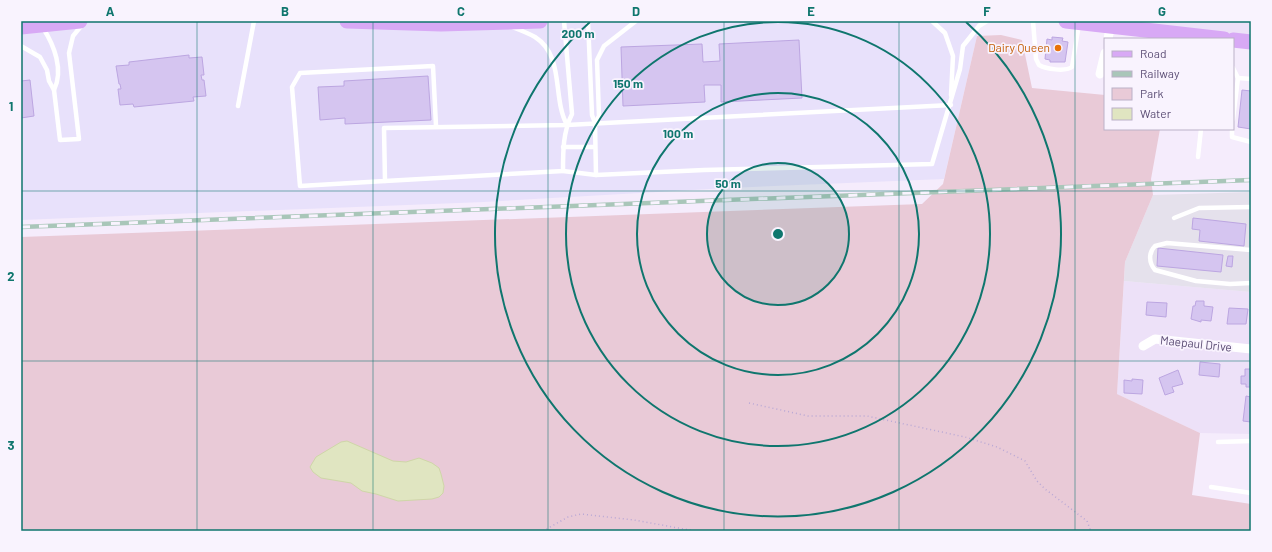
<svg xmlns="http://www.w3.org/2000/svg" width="1272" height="552" viewBox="0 0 1272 552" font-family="Barlow,sans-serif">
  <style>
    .residential { fill: #ede1f8 }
    .commercial { fill: #e8e1fb }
    .industrial { fill: #e5e1ec }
    .green { fill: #e9cad7 }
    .water { fill: #e0e5c1; stroke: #cfd6a8 }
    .building { fill: #d5c5f0; stroke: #bca6e1 }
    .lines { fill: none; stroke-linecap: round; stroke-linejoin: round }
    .path { stroke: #b9a8d5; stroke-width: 1.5; stroke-dasharray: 1 3; stroke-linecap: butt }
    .lane { stroke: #fff; stroke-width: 4.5 }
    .street { stroke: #fff; stroke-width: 9 }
    .primary { stroke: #d8a9f5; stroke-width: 15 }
    .rail-casing { stroke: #a9c6b9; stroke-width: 4.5 }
    .rail { stroke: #f9f3fe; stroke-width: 3; stroke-dasharray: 9; stroke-linecap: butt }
    .grid { fill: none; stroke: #0f766e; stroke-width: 1; stroke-opacity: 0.55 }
    .ring { fill: none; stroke: #0f766e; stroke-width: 2 }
    .food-dot { fill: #e8710a; stroke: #f9f3fe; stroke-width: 1.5 }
    .labels { text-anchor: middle; stroke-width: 3.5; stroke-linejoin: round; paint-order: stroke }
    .food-label { font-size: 12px; fill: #c56008; stroke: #f9f3fe; text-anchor: end }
    .street-label { font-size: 12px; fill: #5d4f76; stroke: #f9f3fe }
    .centre { fill: #0f766e; stroke: #f9f3fe; stroke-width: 2 }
    .ring-label { font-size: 12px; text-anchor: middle; font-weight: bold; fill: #0f766e; stroke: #f9f3fe; stroke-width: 3.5; stroke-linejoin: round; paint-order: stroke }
    .neatline { fill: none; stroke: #0f766e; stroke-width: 1.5 }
    .grid-label { font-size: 13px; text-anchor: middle; font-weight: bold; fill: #0f766e }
  </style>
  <rect width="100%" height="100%" fill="#f5ecfc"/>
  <!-- residential -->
  <g class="residential">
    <path d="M1066,21H1251V42Z"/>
    <path d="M1124,281L1251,292V434L1200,433L1117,394Z"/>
  </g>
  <!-- commercial -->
  <path class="commercial" d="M80,21H978L977,36L944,179L728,188L484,202L21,220V27Z"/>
  <!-- industrial -->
  <path class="industrial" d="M1251,192V292L1124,281L1125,262L1153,195Z"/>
  <!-- green -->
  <path class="green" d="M1001,35L1022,40L1032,88L1105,95V129H1160L1151,179L1153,195L1125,262L1117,394L1200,433L1192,495L1251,504V531H21V237L922,204L943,184L977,36Z"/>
  <!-- water -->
  <path class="water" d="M347,441L393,461L406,462L419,458L432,463L439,468L441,474L444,486L443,493L439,497L432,499L398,501L376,494L362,491L351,483L321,478L313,472L310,467L316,457L341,442Z"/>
  <!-- building -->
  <g class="building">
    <path d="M1052,37L1063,38L1062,41L1068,42L1065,62H1050V60L1045,59L1047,39L1052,40Z"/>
    <path d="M799,40L802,98L721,102V85H704L705,102L623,106L621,47L702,44L703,62L720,61L719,44Z"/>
    <path d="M189,55V58L202,57L204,75H201L202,80H204L206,96L193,97L194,101L134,107L133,104L120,105L118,89H121L120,84H119L116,66L129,65V62Z"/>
    <path d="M428,76L431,120L345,124V118L320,120L318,87L344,86V81Z"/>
    <path d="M30,80L34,116L21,118V121V81Z"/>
    <path d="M1242,90L1251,91V129L1238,127Z"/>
    <path d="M1193,218L1246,224L1244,246L1199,241L1200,230L1192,229Z"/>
    <path d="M1158,248L1223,255L1221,272L1157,266Z"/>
    <path d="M1228,256H1233L1232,267L1226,266Z"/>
    <path d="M1196,301H1204V306L1213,307L1211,321L1201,320V322L1191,319L1193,306H1195Z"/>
    <path d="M1147,302L1167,303L1166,317L1146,315Z"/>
    <path d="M1229,308L1248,309L1246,324H1227Z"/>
    <path d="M1200,362L1220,364L1219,377L1199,375Z"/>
    <path d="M1245,369H1251V387H1246V384H1241V376H1245Z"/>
    <path d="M1178,370L1183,384L1172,387L1174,392L1165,395L1159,378Z"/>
    <path d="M1132,379L1143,380L1142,394L1124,393V380L1132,381Z"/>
    <path d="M1246,396L1251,397V422L1243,421Z"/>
  </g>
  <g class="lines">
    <!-- path -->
    <g class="path">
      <path d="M749,403L808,416H867L965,437L997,447L1025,461L1037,481L1045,489L1087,521L1090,529L1088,531"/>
      <path d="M543,531L568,517L581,514L634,520L695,531"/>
    </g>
    <!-- lane -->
    <g class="lane">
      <path d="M588,21L592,115L595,123L596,175L704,170L932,164L960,69L963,46L979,26L987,21"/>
      <path d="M932,21L945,33L953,56L951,95"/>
      <path d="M1033,21L1036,59L1039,65C1046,69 1065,72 1072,67L1079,24"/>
      <path d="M512,27C520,30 528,33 535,37C565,56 552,98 567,125"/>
      <path d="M43,28C54,45 64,70 54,90"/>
      <path d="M21,46L40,57L47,70L49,81L54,90L60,140L79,139L69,53L73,36L82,25"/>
      <path d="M1233,68L1238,78L1233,119"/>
      <path d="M1238,78L1251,79"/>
      <path d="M238,106L254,21"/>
      <path d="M595,123L599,116L597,60L604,46L636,21"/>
      <path d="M436,126L433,66L300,73L292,87L300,186L385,181L384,128L567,125L951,105"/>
      <path d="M1232,129V137L1251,142"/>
      <path d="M563,147H595"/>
      <path d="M1198,157L1201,129"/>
      <path d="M563,171L596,175"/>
      <path d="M385,181L563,171C563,151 563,132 572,114L564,21"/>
      <path d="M1174,218L1199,208L1251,207"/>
      <path d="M1251,250L1167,243L1155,246C1148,253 1149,263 1155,270L1196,281L1230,284L1251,283"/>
      <path d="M1218,442L1251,441"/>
      <path d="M1211,487L1251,493"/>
    </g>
    <!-- street -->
    <g class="street">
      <path d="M1108,39L1111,23"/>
      <path d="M1100,74L1105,53"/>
      <path d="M1143,346L1155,339L1251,349"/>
    </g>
    <!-- primary -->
    <g class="primary">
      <path d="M347,21L441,24L540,21"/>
      <path d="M1066,21L1224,39"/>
      <path d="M21,27L80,21"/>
      <path d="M1233,40L1251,42"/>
    </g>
    <defs>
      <path id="rail" d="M21,227L1251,180"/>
    </defs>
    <!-- rail casing -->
    <use href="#rail" class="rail-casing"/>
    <!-- rail -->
    <use href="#rail" class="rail"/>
  </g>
  <!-- grid -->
  <path class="grid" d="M197,21V531M373,21V531M548,21V531M724,21V531M899,21V531M1075,21V531M21,191H1251M21,361H1251"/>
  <!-- distance rings -->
  <circle cx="778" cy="234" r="71" fill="#0f766e" fill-opacity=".12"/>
  <g class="ring">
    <circle cx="778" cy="234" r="71"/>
    <circle cx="778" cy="234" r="141"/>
    <circle cx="778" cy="234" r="212"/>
    <path d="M966 22A283 283 0 1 1 590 22"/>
  </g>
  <!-- markers -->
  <circle class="food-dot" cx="1058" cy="48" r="4"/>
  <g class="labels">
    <!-- food labels -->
    <g class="food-label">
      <text x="1050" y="52">Dairy Queen</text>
    </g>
    <!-- street labels -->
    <g class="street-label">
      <text transform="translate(1196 344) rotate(6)" y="4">Maepaul Drive</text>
    </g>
  </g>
  <circle cx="778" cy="234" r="6" class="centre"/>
  <g class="ring-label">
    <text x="578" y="38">200 m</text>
    <text x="628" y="88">150 m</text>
    <text x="678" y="138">100 m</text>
    <text x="728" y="188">50 m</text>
  </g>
  <!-- border -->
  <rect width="1272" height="552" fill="none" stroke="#f9f3fe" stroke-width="44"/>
  <!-- legend -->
  <rect x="1104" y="38" width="130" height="92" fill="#f9f3fe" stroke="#bbb1c8"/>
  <rect x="1112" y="51" width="20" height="6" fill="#d8a9f5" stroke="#bbb1c8"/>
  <text x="1140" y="58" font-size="12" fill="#5d4f76">Road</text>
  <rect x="1112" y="71" width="20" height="6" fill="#a9c6b9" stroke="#bbb1c8"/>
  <text x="1140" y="78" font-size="12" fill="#5d4f76">Railway</text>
  <rect x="1112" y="88" width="20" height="12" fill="#e9cad7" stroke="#bbb1c8"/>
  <text x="1140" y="98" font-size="12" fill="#5d4f76">Park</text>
  <rect x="1112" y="108" width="20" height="12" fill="#e0e5c1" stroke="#bbb1c8"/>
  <text x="1140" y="118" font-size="12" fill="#5d4f76">Water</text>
  <rect x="22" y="22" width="1228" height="508" class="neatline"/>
  <g class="grid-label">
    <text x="110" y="16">A</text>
    <text x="285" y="16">B</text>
    <text x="461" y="16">C</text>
    <text x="636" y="16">D</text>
    <text x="811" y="16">E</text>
    <text x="987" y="16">F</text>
    <text x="1162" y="16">G</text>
    <text x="11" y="111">1</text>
    <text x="11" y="281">2</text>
    <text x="11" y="450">3</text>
  </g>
</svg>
